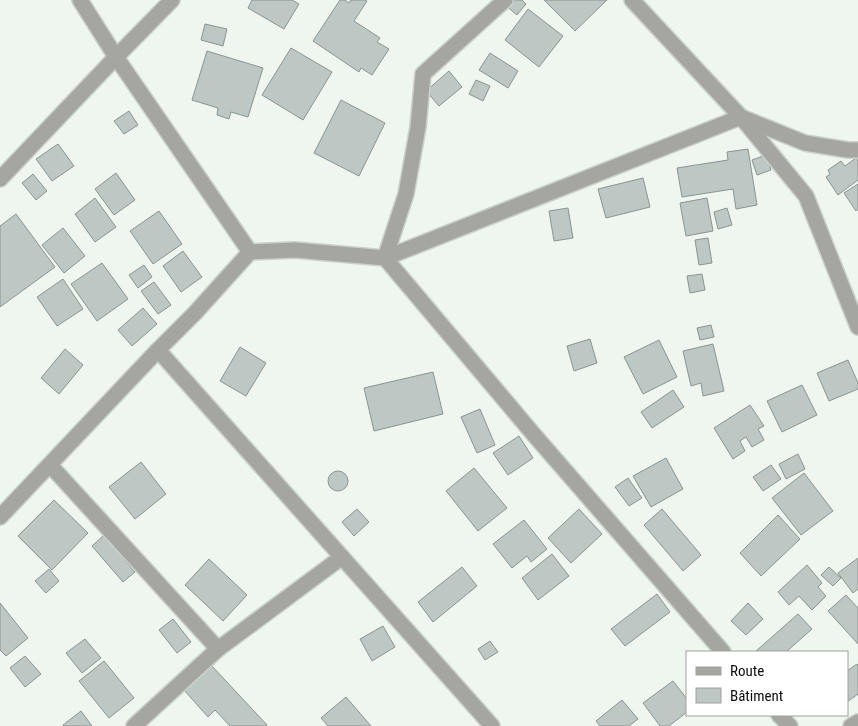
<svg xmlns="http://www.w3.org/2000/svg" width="858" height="726" viewBox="0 0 858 726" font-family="'Roboto Condensed',sans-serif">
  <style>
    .building { fill: #bdc7c4; stroke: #8a9491 }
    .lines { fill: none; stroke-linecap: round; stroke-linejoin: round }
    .street-casing { stroke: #cad1cb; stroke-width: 18 }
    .street { stroke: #a5a6a2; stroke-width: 15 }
  </style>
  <rect width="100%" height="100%" fill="#eef6ef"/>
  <!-- building -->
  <g class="building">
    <path d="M252,0H292L299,4L284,29L248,8Z"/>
    <path d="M340,0H345L349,3L351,0H365L367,1L354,21L380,38L377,42L389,49L372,75L361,68L359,72L313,41Z"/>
    <path d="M508,0H522L526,4L517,15L505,5Z"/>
    <path d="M544,0H607L575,31Z"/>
    <path d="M528,9L563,36L539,67L505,40Z"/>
    <path d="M205,24L227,29L223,46L201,40Z"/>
    <path d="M291,48L332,72L303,120L262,95Z"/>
    <path d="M207,51L263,68L248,117L231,112L229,119L217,115L218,108L192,100Z"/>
    <path d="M490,53L518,71L508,88L479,70Z"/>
    <path d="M449,71L462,87L439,106L426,91Z"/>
    <path d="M476,80L490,86L483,101L469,94Z"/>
    <path d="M341,100L385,123L359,176L314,153Z"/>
    <path d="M129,111L138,125L124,134L114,121Z"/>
    <path d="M58,144L74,166L52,181L36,159Z"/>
    <path d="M748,149L757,205L736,209L733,189L682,197L677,168L728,160L727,152Z"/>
    <path d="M766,155L771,170L757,175L752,160Z"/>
    <path d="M856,158L858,161V180L838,195L826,177L830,174L828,170L841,161L845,166Z"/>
    <path d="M116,173L135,200L114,215L95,189Z"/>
    <path d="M33,174L47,191L36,200L22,183Z"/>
    <path d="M643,178L650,207L606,218L598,189Z"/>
    <path d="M858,184V209L856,211L844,193Z"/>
    <path d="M95,198L116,227L95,242L75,214Z"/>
    <path d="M707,198L713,231L686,236L680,203Z"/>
    <path d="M568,208L573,238L554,241L549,211Z"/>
    <path d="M727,208L732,225L718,229L714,212Z"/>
    <path d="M159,211L182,244L153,264L130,231Z"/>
    <path d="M16,214L55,267L0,307V226Z"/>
    <path d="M63,228L85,256L64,273L42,245Z"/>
    <path d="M708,238L712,263L699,265L695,240Z"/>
    <path d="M183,251L202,277L181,292L163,266Z"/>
    <path d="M102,263L128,299L97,321L71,284Z"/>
    <path d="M144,265L152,277L138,288L129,275Z"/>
    <path d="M702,274L705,290L690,293L687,276Z"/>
    <path d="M63,279L83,309L57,326L37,297Z"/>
    <path d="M154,282L171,305L158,314L141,291Z"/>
    <path d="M143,308L157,324L132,346L118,330Z"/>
    <path d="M711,325L714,337L700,340L697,328Z"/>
    <path d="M590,339L597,363L574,371L567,346Z"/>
    <path d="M659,340L677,377L643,394L624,357Z"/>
    <path d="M713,344L724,391L703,396L701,383L691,386L683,351Z"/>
    <path d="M240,347L266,363L246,396L220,381Z"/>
    <path d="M65,349L83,365L59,394L41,378Z"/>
    <path d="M848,360L858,383V389L829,401L817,373Z"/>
    <path d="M433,372L443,414L374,431L364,388Z"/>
    <path d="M802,385L817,415L782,432L767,401Z"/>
    <path d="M673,390L684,407L652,428L641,412Z"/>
    <path d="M750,405L764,426L758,429L764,440L752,447L746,437L740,441L745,451L733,459L714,428Z"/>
    <path d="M480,409L495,445L477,453L461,417Z"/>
    <path d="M519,436L533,458L508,475L493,453Z"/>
    <path d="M798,454L805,469L786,479L779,464Z"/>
    <path d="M666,458L683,489L651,507L633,476Z"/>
    <path d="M141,462L166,494L135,519L109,487Z"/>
    <path d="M771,465L781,479L763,491L753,477Z"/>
    <path d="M474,468L507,508L478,531L446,491Z"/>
    <circle cx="338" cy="481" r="10"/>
    <path d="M804,473L833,511L801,535L772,498Z"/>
    <path d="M628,478L642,498L629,506L615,487Z"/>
    <path d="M54,500L88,533L52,570L18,536Z"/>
    <path d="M357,509L369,522L354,536L342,522Z"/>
    <path d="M579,509L602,534L571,563L548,538Z"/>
    <path d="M662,509L701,555L683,571L644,525Z"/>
    <path d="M778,515L800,539L761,576L740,553Z"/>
    <path d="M524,520L547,549L531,562L527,556L512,568L493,544Z"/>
    <path d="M104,535L135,572L123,582L92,546Z"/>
    <path d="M552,554L569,576L538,600L522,578Z"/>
    <path d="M858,558V589L853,593L838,573Z"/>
    <path d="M209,559L247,595L223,621L185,585Z"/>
    <path d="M807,565L822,583L818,587L826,596L812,610L799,596L789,605L778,592Z"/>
    <path d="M462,567L477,586L433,622L418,602Z"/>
    <path d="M829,567L841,578L833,586L821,575Z"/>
    <path d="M49,569L59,581L46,593L35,581Z"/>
    <path d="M657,594L670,612L625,646L611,629Z"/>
    <path d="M846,595L858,608V644L828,611Z"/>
    <path d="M0,603L28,638L6,656L0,650Z"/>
    <path d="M748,603L763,619L746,635L731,621Z"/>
    <path d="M798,614L812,629L786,652H757L756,651Z"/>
    <path d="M173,619L191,642L177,653L159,630Z"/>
    <path d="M383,626L395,647L372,661L360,639Z"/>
    <path d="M85,639L101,658L82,673L66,653Z"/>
    <path d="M490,641L498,652L485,660L478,649Z"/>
    <path d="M25,656L41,674L25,687L10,668Z"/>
    <path d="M104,661L134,698L109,718L79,681Z"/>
    <path d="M857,664L858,666V694L847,702V671Z"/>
    <path d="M211,665L267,725L266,726H230L215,710L208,717L184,690Z"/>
    <path d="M673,681L687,699V712L669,726H660L643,703Z"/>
    <path d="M346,697L371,726H328L321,718Z"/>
    <path d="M622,700L638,719L629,726H600L596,721Z"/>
    <path d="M81,711L92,726H64L63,725Z"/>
  </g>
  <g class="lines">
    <defs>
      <g id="street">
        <path d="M80,0L116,57L250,252"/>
        <path d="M632,0L741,117L806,196L858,327"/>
        <path d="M0,179L116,57L172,0"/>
        <path d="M385,258L741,117L805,143L848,150H858"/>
        <path d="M385,258L406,194L418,127L423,74L505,0"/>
        <path d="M158,350L492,726"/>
        <path d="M50,465L218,649"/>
        <path d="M0,517L158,350L195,313L250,252L295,250L385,258L535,436L723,652"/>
        <path d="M779,715L790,726"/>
        <path d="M134,726L218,649L342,557"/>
        <path d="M851,726L858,722"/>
      </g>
    </defs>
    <!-- street casing -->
    <use href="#street" class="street-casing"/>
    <!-- street -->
    <use href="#street" class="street"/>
  </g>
  <!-- legend -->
  <rect x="686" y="651" width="162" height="65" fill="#ffffff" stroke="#9e9f9e"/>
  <rect x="696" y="667" width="25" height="8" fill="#a5a6a2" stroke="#9e9f9e"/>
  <text x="730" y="676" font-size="15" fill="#0c0e0c">Route</text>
  <rect x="696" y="688" width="25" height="15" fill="#bdc7c4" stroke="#9e9f9e"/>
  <text x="730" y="701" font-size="15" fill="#0c0e0c">Bâtiment</text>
</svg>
